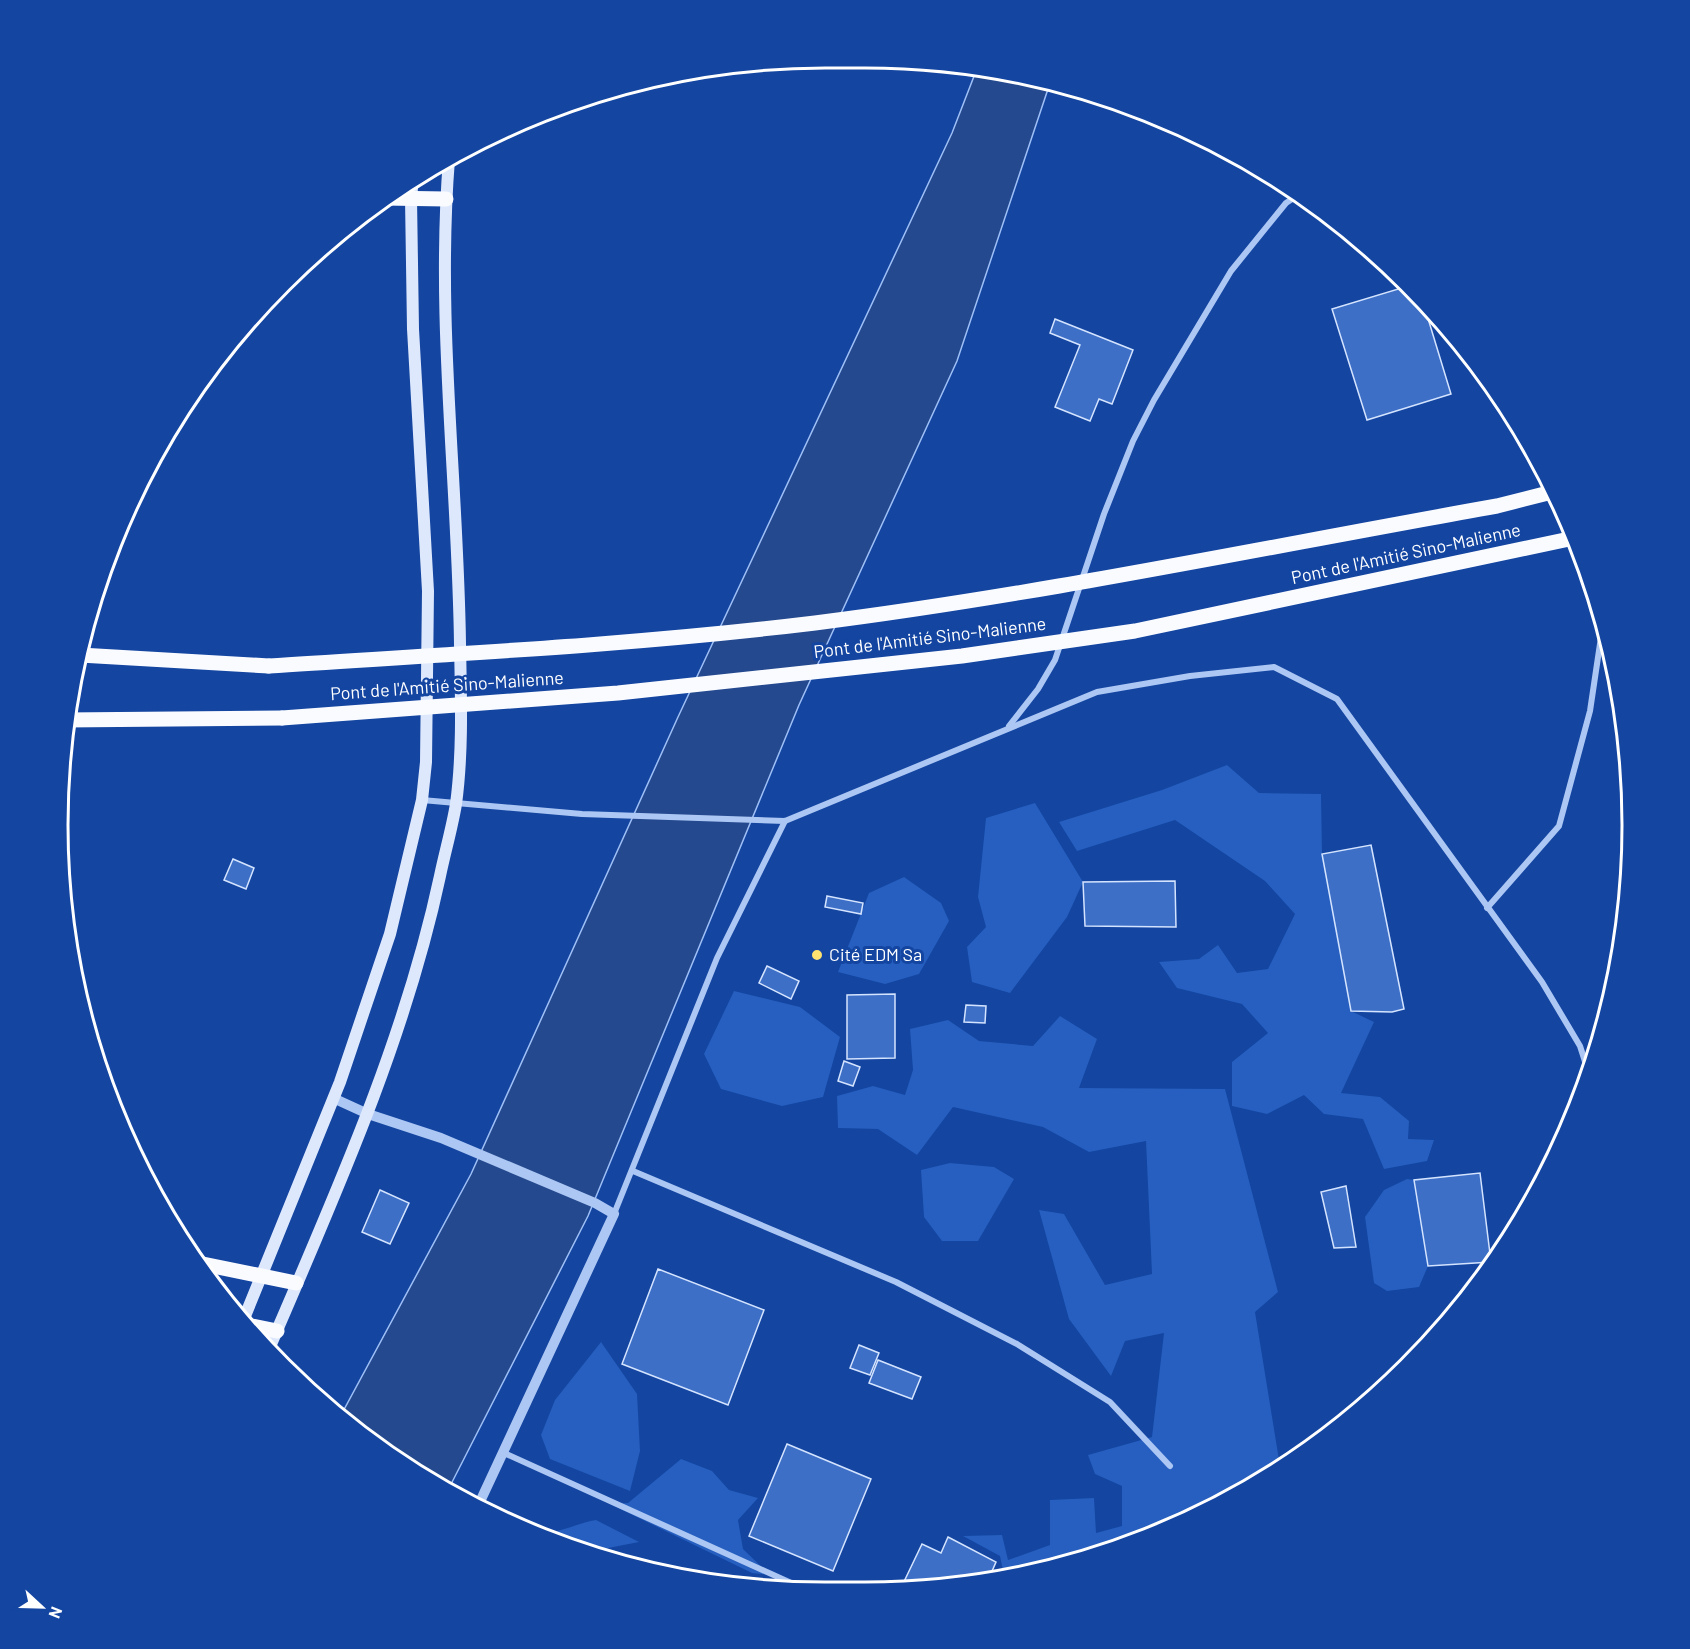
<svg xmlns="http://www.w3.org/2000/svg" width="1690" height="1649" viewBox="0 0 1690 1649" font-family="Barlow,sans-serif">
  <style>
    .green { fill: #265fbf }
    .water { fill: #24498e; stroke: #9fc0f7; stroke-width: 1.5 }
    .building { fill: #3d6fc7; stroke: #d5e4fe; stroke-width: 1.5 }
    .lines { fill: none; stroke-linecap: round; stroke-linejoin: round }
    .minor { stroke: #acc7f4; stroke-width: 6 }
    .tertiary { stroke: #acc7f4; stroke-width: 10 }
    .secondary { stroke: #dde8fd; stroke-width: 12 }
    .primary { stroke: #fafbff; stroke-width: 15 }
    .primary-bridge { stroke: #fafbff; stroke-width: 15 }
    .poi-dot { fill: #ffe270; stroke: #1345a1; stroke-width: 2 }
    .labels { text-anchor: middle; stroke-width: 6; stroke-linejoin: round; paint-order: stroke }
    .street-label { font-size: 18px; fill: #fff; stroke: #1345a1 }
    .poi-label { font-size: 18px; fill: #fff; stroke: #1345a1; text-anchor: start }
    .rim { fill: none; stroke: #fff; stroke-width: 3 }
  </style>
  <rect width="100%" height="100%" fill="#1345a1"/>
  <!-- green -->
  <g class="green">
    <path d="M1227,765L1259,793L1321,794L1322,854L1351,1011L1374,1022L1341,1093L1380,1097L1409,1121L1408,1139L1434,1140L1427,1161L1384,1169L1363,1119L1324,1114L1304,1095L1267,1114L1232,1106V1062L1268,1033L1242,1004L1177,988L1159,962L1199,959L1218,945L1237,973L1268,969L1295,914L1265,881L1175,820L1077,851L1059,822L1162,790Z"/>
    <path d="M1035,803L1083,882L1067,917L1010,993L972,982L967,947L986,927L978,897L986,818Z"/>
    <path d="M904,877L941,903L949,921L919,974L885,984L838,972L869,893Z"/>
    <path d="M734,991L800,1007L840,1037L823,1097L782,1106L721,1089L704,1054Z"/>
    <path d="M1060,1016L1097,1039L1079,1088L1225,1089L1278,1292L1255,1312L1280,1466L1205,1513L1064,1566L1004,1576L1000,1556L963,1536L1002,1535L1008,1560L1050,1545V1500L1094,1498L1096,1533L1122,1526V1486L1095,1474L1088,1455L1152,1437L1164,1333L1125,1341L1111,1376L1069,1319L1039,1210L1064,1214L1105,1285L1152,1274L1146,1141L1089,1152L1043,1127L953,1107L917,1155L878,1129L838,1128L837,1096L873,1086L905,1095L913,1070L910,1029L948,1020L979,1041L1033,1046Z"/>
    <path d="M950,1163L994,1167L1014,1179L978,1241H942L924,1217L921,1170Z"/>
    <path d="M1407,1179L1414,1180L1428,1266L1419,1287L1387,1291L1374,1283L1365,1217L1384,1190Z"/>
    <path d="M601,1342L637,1394L640,1451L630,1491L550,1459L541,1435L555,1400Z"/>
    <path d="M681,1459L712,1471L729,1490L758,1498L738,1520L743,1549L770,1575L752,1573L610,1504L628,1503Z"/>
    <path d="M596,1520L639,1542L583,1553L539,1534C557,1534 577,1523 596,1520Z"/>
  </g>
  <!-- water -->
  <path class="water" d="M978,66L1050,83L957,361L799,705L588,1216L447,1492L340,1417L471,1174L678,717L952,133Z"/>
  <!-- building -->
  <g class="building">
    <path d="M1408,286L1423,302L1451,394L1367,420L1332,309Z"/>
    <path d="M1055,319L1133,350L1112,404L1099,399L1090,421L1055,407L1080,345L1050,333Z"/>
    <path d="M1371,845L1404,1009L1392,1012L1351,1011L1322,854Z"/>
    <path d="M233,859L254,868L246,889L224,880Z"/>
    <path d="M1175,881L1176,927L1085,926L1083,882Z"/>
    <path d="M827,896L863,903L861,914L825,907Z"/>
    <path d="M767,966L799,981L791,999L759,983Z"/>
    <path d="M895,994V1058L847,1059V995Z"/>
    <path d="M966,1005L986,1006L985,1023L964,1022Z"/>
    <path d="M844,1061L860,1067L853,1086L838,1081Z"/>
    <path d="M1480,1173L1491,1262L1428,1266L1414,1180Z"/>
    <path d="M1346,1186L1356,1247L1334,1248L1321,1192Z"/>
    <path d="M380,1190L409,1203L390,1244L362,1232Z"/>
    <path d="M658,1269L764,1310L728,1405L622,1364Z"/>
    <path d="M859,1345L879,1353L870,1375L850,1368Z"/>
    <path d="M878,1360L921,1377L912,1399L869,1383Z"/>
    <path d="M787,1444L871,1479L833,1571L749,1536Z"/>
    <path d="M948,1537L996,1562L989,1578L915,1590H900L922,1544L941,1553Z"/>
  </g>
  <g class="lines">
    <!-- minor -->
    <g class="minor">
      <path d="M1009,726L1038,689L1055,660L1104,514L1133,441L1154,400L1231,271L1286,203L1298,195"/>
      <path d="M422,800L582,814L785,821L1097,692L1190,676L1274,667L1337,699L1542,982L1580,1046L1590,1077"/>
      <path d="M1487,908L1559,826L1590,711L1604,617"/>
      <path d="M633,1171L896,1282L1017,1344L1110,1402L1170,1466"/>
      <path d="M614,1214L717,958L785,821"/>
      <path d="M504,1453L800,1587"/>
    </g>
    <!-- tertiary -->
    <path class="tertiary" d="M333,1098L368,1114L441,1138L595,1203L614,1214L478,1506"/>
    <!-- secondary -->
    <g class="secondary">
      <path d="M243,1321L340,1082L390,934L422,800L426,762L428,591L413,329L411,198L413,178"/>
      <path d="M269,1349C335,1195 405,1040 440,876C445,852 452,828 456,804C463,752 461,697 460,644C458,483 436,321 449,159"/>
    </g>
    <!-- primary -->
    <g class="primary">
      <path d="M384,198L446,199"/>
      <path d="M80,655L269,666"/>
      <path d="M64,720L282,718"/>
      <path d="M198,1263L296,1283"/>
      <path d="M247,1325L277,1331"/>
    </g>
    <!-- primary-bridge -->
    <g class="primary-bridge">
      <path d="M269,666C451,654 634,645 815,623C1044,594 1271,546 1497,506L1556,491"/>
      <path d="M282,718L618,693L962,656L1135,631L1574,538"/>
    </g>
  </g>
  <!-- markers -->
  <circle class="poi-dot" cx="817" cy="955" r="6"/>
  <g class="labels">
    <!-- street labels -->
    <g class="street-label">
      <text transform="translate(1406 554) rotate(-12)" y="6">Pont de l'Amitié Sino-Malienne</text>
      <text transform="translate(930 638) rotate(-7)" y="6">Pont de l'Amitié Sino-Malienne</text>
      <text transform="translate(447 686) rotate(-4)" y="6">Pont de l'Amitié Sino-Malienne</text>
    </g>
    <!-- poi labels -->
    <g class="poi-label">
      <text x="829" y="961">Cité EDM Sa</text>
    </g>
  </g>
  <!-- crop -->
  <path d="M0 0H1690V1649H0ZM825 68H865A757 757 0 0 1 1622 825V825A757 757 0 0 1 865 1582H825A757 757 0 0 1 68 825V825A757 757 0 0 1 825 68Z" fill="#1345a1" fill-rule="evenodd"/>
  <path class="rim" d="M825 68H865A757 757 0 0 1 1622 825V825A757 757 0 0 1 865 1582H825A757 757 0 0 1 68 825V825A757 757 0 0 1 825 68Z"/>
  <!-- north arrow -->
  <g transform="translate(42 1607) rotate(112)" stroke="#1345a1" stroke-width="4.5" paint-order="stroke">
  <path d="M0-4.5L10 22L0 15L-10 22Z" fill="#ffffff"/>
  <text y="-9" font-size="16" font-weight="bold" text-anchor="middle" fill="#ffffff">N</text>
  </g>
</svg>
